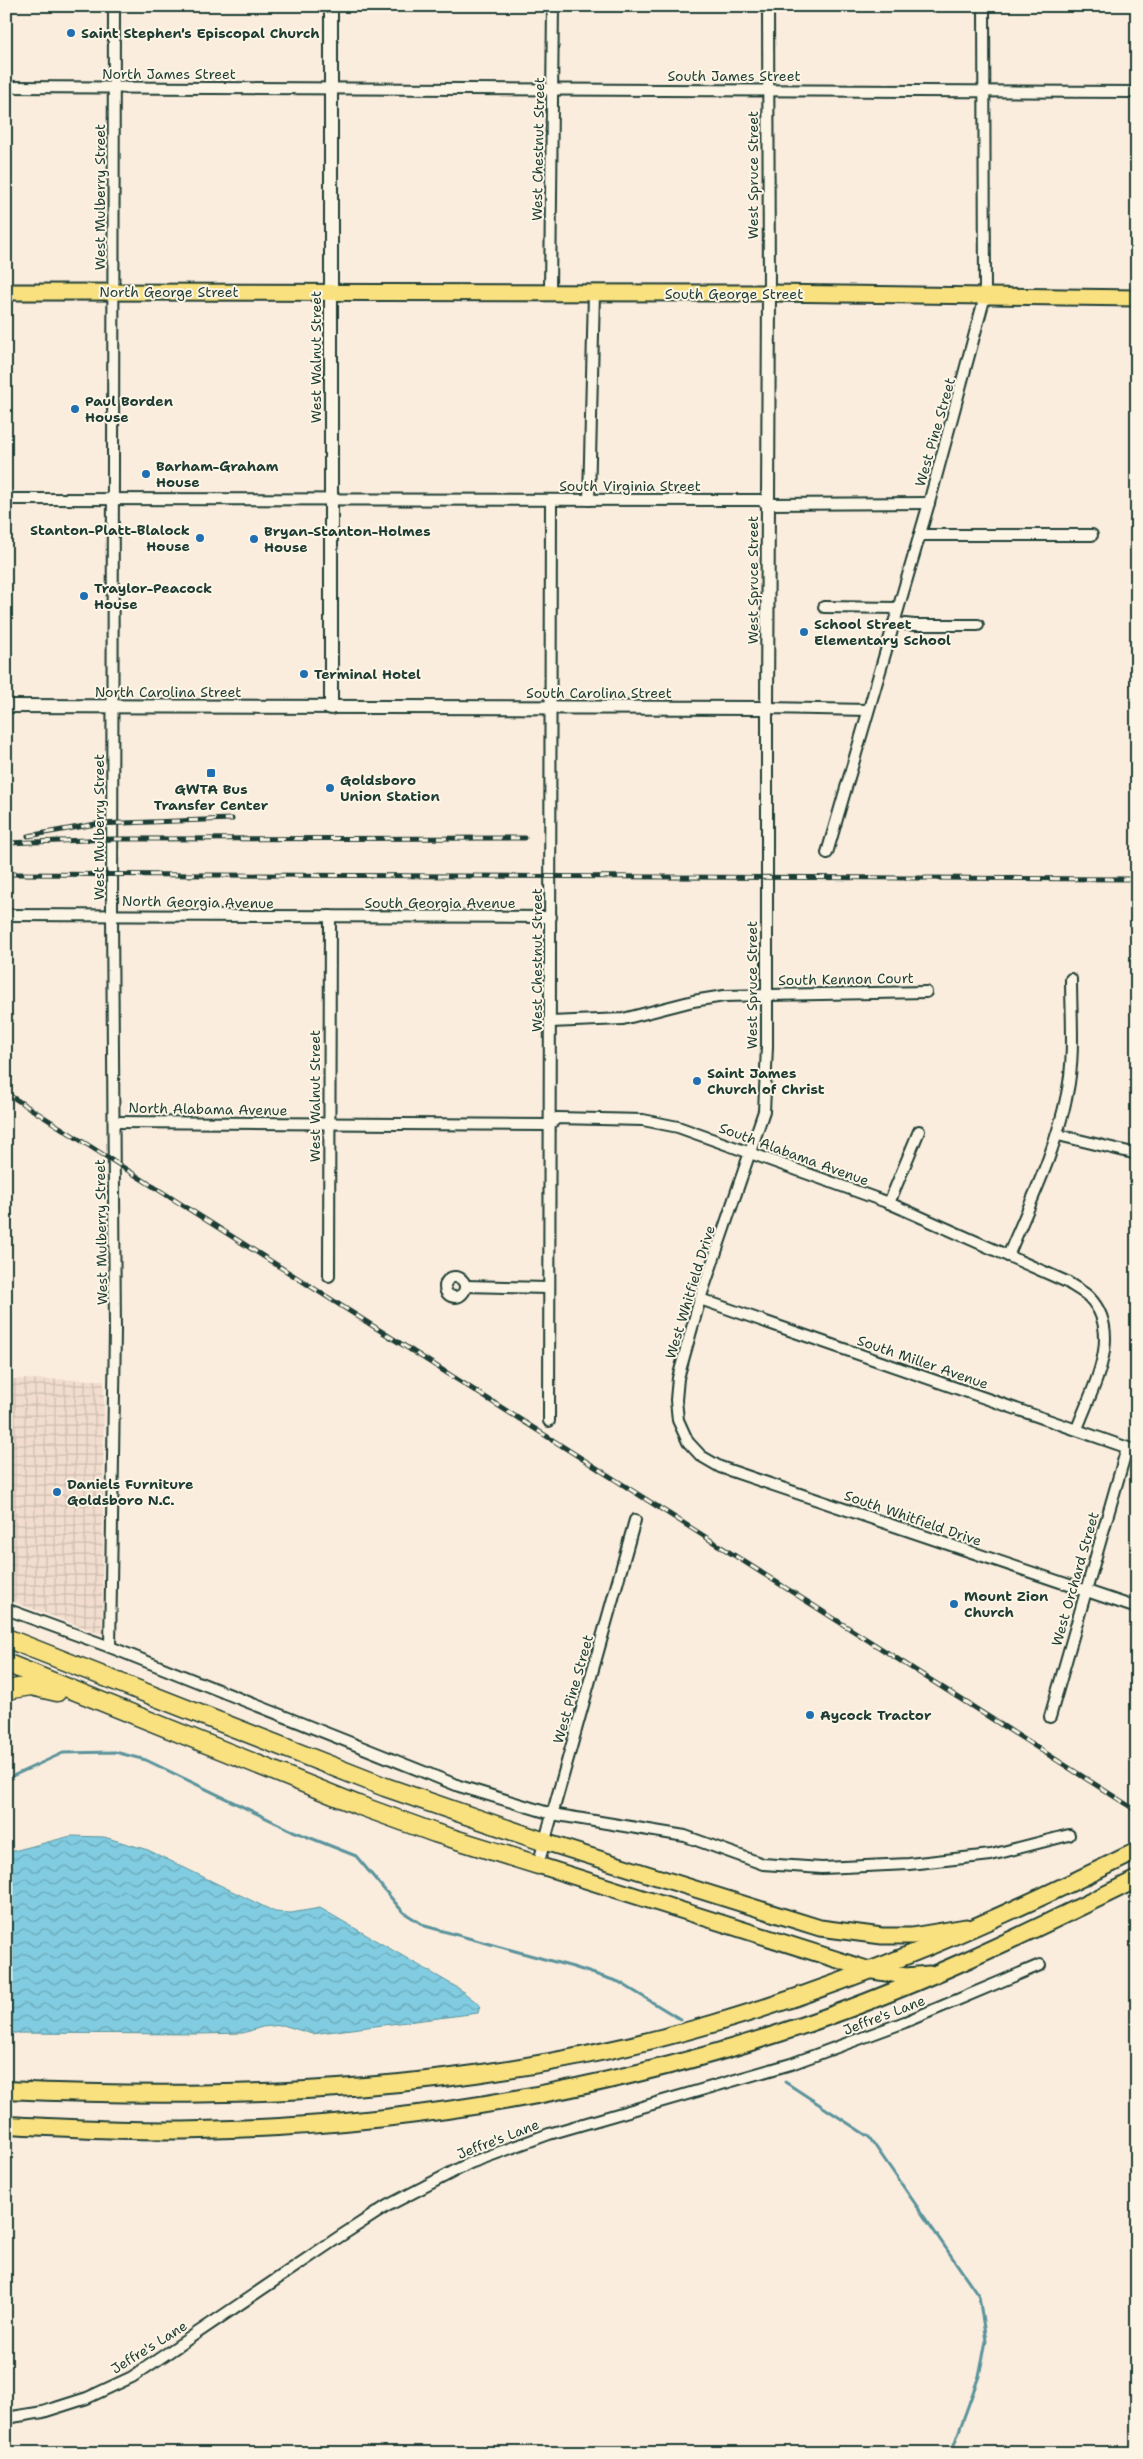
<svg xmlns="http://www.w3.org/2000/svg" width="1143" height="2459" viewBox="0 0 1143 2459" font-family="'Shantell Sans',sans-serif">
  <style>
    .industrial { fill: url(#industrial-grid) }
    .water { fill: url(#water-waves); stroke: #5a939c }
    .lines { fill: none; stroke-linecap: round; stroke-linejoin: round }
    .stream { stroke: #5a939c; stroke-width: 3 }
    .minor-casing { stroke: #1f3d34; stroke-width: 14 }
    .tertiary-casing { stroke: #1f3d34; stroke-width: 16 }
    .primary-casing { stroke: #1f3d34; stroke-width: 19 }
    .trunk-casing { stroke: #1f3d34; stroke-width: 20 }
    .motorway-casing { stroke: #1f3d34; stroke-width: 21 }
    .minor { stroke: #fcf5e5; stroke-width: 10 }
    .tertiary { stroke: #fcf5e5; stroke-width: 12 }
    .primary { stroke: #fae180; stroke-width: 15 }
    .trunk { stroke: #fae180; stroke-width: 16 }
    .motorway { stroke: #fae180; stroke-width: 18 }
    .rail-casing { stroke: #1f3d34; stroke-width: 5 }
    .rail { stroke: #fcf5e5; stroke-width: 3; stroke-dasharray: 9; stroke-linecap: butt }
    .poi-dot { fill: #1f6fb2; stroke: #fcf5e5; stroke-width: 2 }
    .labels { text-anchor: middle; stroke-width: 4; stroke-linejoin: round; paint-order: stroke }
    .poi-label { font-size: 14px; font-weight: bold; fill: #1f3d34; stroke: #fcf5e5; text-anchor: start }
    .street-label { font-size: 14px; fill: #1f3d34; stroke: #fcf5e5 }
  </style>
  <defs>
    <pattern id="industrial-grid" width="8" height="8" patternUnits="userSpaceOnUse" patternTransform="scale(1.25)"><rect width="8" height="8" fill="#f1dccd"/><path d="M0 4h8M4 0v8" fill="none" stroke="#cebeb1"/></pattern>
    <pattern id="water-waves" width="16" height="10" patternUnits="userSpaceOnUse" patternTransform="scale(1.25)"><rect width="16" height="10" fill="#81cce1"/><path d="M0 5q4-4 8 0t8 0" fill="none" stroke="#69a7b7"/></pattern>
  </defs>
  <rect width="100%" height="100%" fill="#fbeddd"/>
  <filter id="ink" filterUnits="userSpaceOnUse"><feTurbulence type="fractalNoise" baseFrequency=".02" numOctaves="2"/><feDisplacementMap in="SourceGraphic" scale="10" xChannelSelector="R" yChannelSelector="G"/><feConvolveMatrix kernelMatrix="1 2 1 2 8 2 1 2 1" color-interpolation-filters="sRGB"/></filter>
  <g filter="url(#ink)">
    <!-- industrial -->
    <path class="industrial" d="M6,1379L104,1380L102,1634L6,1599Z"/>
    <!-- water -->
    <path class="water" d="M71,1836L104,1837L148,1850L275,1912L291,1913L320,1908L458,1988L480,2005L478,2013L312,2034L283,2025L262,2027L243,2033L199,2034L6,2033V1853Z"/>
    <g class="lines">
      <!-- stream -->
      <g class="stream">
        <path d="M6,1779L63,1753L115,1752L146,1760L293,1831L356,1856L403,1912L425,1926L573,1967L619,1982L680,2019"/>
        <path d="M785,2082L869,2137L979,2296L986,2341L979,2376L951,2453"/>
      </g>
      <defs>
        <g id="minor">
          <path d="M768,6L769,293"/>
          <path d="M6,87L1137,92"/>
          <path d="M550,292L553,6"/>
          <path d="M6,499L760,500L768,504L929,503"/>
          <path d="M589,500L594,293"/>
          <path d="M920,535H1092"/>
          <path d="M824,607L898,608"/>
          <path d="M894,623L915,625H978"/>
          <path d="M868,710L767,708V1047L764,1111L700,1299L678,1378L676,1400L678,1420L688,1442L701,1456L720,1467L1137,1608"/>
          <path d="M827,853L929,503L985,296L984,6"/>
          <path d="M6,915L551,917"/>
          <path d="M550,1022L623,1019L693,1001L724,996L926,992"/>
          <path d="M115,1122L549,1125L557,1118L643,1120L678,1127L889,1203L1067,1282C1074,1287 1083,1291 1089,1297C1125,1334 1091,1390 1077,1429"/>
          <path d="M1058,1135L1137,1154"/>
          <path d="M889,1203L919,1131"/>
          <path d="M1008,1256C1030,1203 1056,1151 1067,1094C1075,1057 1071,1017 1071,979"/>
          <path d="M329,1276L330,916"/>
          <circle cx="455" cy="1287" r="10"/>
          <path d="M465,1286L548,1288"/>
          <path d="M700,1299L1137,1451"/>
          <path d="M549,1421L551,500"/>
          <path d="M6,1609L110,1647L459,1786L552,1814L685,1836L763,1864L822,1868L909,1864L991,1855L1069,1835"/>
          <path d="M110,1647L115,1331L112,914L114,6"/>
          <path d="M1050,1717L1127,1448"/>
          <path d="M538,1865L635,1520"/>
          <path d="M6,2418L43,2412L87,2398L132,2377L339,2237L387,2206L470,2163L549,2134L791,2064L905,2022L1040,1965"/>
        </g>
        <g id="tertiary">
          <path d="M6,706L767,708L769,293"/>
          <path d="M331,708V6"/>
        </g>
        <g id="primary">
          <path d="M6,292L769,293L1137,298"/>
          <path d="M545,1842L820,1928L882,1936H912L966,1927"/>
          <path d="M538,1865L873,1971L906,1976L929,1974"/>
        </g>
        <g id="trunk">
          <path d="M6,2090C244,2101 482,2091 712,2024C860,1981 999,1919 1137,1851"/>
          <path d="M6,2125C71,2128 136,2132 201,2130C397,2126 593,2093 780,2033C903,1993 1020,1937 1137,1879"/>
        </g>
        <g id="motorway">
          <path d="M6,1638L385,1787L545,1842"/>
          <path d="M6,1663L358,1805L435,1833L538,1865"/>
          <path d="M6,1690L31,1686L57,1692"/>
        </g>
      </defs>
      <!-- minor casing -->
      <use href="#minor" class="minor-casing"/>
      <!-- tertiary casing -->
      <use href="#tertiary" class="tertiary-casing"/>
      <!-- primary casing -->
      <use href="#primary" class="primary-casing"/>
      <!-- trunk casing -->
      <use href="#trunk" class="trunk-casing"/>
      <!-- motorway casing -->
      <use href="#motorway" class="motorway-casing"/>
      <!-- minor -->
      <use href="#minor" class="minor"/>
      <!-- tertiary -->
      <use href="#tertiary" class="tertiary"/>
      <!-- primary -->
      <use href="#primary" class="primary"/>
      <!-- trunk -->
      <use href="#trunk" class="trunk"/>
      <!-- motorway -->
      <use href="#motorway" class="motorway"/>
      <defs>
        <g id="rail">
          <path d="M28,836L96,824L232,819"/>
          <path d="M6,843L113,839L525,838"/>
          <path d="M6,874L1137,879"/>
          <path d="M6,1093L1137,1811"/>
        </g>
      </defs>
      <!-- rail casing -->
      <use href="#rail" class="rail-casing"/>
      <!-- rail -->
      <use href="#rail" class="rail"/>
    </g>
  </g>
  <!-- markers -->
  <g class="poi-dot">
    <circle cx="71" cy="33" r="5"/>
    <circle cx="75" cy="409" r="5"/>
    <circle cx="146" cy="474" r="5"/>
    <circle cx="200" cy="538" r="5"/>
    <circle cx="254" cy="539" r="5"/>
    <circle cx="84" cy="596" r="5"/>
    <circle cx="804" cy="632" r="5"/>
    <circle cx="304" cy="674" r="5"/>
    <rect x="206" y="768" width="10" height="10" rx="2.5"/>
    <circle cx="330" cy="788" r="5"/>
    <circle cx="697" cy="1081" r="5"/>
    <circle cx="57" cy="1492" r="5"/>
    <circle cx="954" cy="1604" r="5"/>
    <circle cx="810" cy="1715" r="5"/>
  </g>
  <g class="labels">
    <!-- poi labels -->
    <g class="poi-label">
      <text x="81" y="38">Saint Stephen's Episcopal Church</text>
      <text x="85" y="406">Paul Borden<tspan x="85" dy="16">House</tspan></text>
      <text x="156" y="471">Barham-Graham<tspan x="156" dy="16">House</tspan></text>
      <text x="190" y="535" text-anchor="end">Stanton-Platt-Blalock<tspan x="190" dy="16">House</tspan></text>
      <text x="264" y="536">Bryan-Stanton-Holmes<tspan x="264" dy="16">House</tspan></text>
      <text x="94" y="593">Traylor-Peacock<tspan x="94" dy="16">House</tspan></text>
      <text x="814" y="629">School Street<tspan x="814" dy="16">Elementary School</tspan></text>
      <text x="314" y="679">Terminal Hotel</text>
      <text x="340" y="785">Goldsboro<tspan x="340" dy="16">Union Station</tspan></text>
      <text x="211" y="794" text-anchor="middle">GWTA Bus<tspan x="211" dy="16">Transfer Center</tspan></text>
      <text x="707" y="1078">Saint James<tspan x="707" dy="16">Church of Christ</tspan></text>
      <text x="67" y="1489">Daniels Furniture<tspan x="67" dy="16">Goldsboro N.C.</tspan></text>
      <text x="964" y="1601">Mount Zion<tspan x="964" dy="16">Church</tspan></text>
      <text x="820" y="1720">Aycock Tractor</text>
    </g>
    <!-- street labels -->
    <g class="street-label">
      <text x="169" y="79">North James Street</text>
      <text x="734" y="81">South James Street</text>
      <text transform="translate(538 149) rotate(-89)" y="5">West Chestnut Street</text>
      <text transform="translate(753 175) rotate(-90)" y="5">West Spruce Street</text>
      <text transform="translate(100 197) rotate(-90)" y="5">West Mulberry Street</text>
      <text x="169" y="297">North George Street</text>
      <text x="734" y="299">South George Street</text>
      <text transform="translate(316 357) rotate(-90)" y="5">West Walnut Street</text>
      <text transform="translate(935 432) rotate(-74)" y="5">West Pine Street</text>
      <text x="630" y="491">South Virginia Street</text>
      <text transform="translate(753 580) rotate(-90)" y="5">West Spruce Street</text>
      <text x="168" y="697">North Carolina Street</text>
      <text x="599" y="698">South Carolina Street</text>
      <text transform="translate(99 827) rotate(-90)" y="5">West Mulberry Street</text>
      <text transform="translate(198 902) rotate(1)" y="5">North Georgia Avenue</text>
      <text x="440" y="908">South Georgia Avenue</text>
      <text transform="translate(537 960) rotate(-90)" y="5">West Chestnut Street</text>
      <text transform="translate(846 979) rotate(-1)" y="5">South Kennon Court</text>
      <text transform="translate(752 985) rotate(-90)" y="5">West Spruce Street</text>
      <text transform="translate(315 1096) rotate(-90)" y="5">West Walnut Street</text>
      <text transform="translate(208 1109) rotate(1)" y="5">North Alabama Avenue</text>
      <text transform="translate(794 1154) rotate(20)" y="5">South Alabama Avenue</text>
      <text transform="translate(101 1232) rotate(-91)" y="5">West Mulberry Street</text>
      <text transform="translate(690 1292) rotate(-73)" y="5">West Whitfield Drive</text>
      <text transform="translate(923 1362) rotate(19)" y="5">South Miller Avenue</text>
      <text transform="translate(913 1518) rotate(19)" y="5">South Whitfield Drive</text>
      <text transform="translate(1075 1579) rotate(-74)" y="5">West Orchard Street</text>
      <text transform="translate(573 1689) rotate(-74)" y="5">West Pine Street</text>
      <text transform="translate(884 2015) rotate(-21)" y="5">Jeffre's Lane</text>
      <text transform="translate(498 2139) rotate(-21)" y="5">Jeffre's Lane</text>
      <text transform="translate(149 2347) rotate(-32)" y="5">Jeffre's Lane</text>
    </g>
  </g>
  <!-- margin -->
  <rect width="1143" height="2459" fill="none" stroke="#fcf5e5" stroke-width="25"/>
  <rect x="12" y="12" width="1118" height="2434" fill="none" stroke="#1f3d34" stroke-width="2" filter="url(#ink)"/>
</svg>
